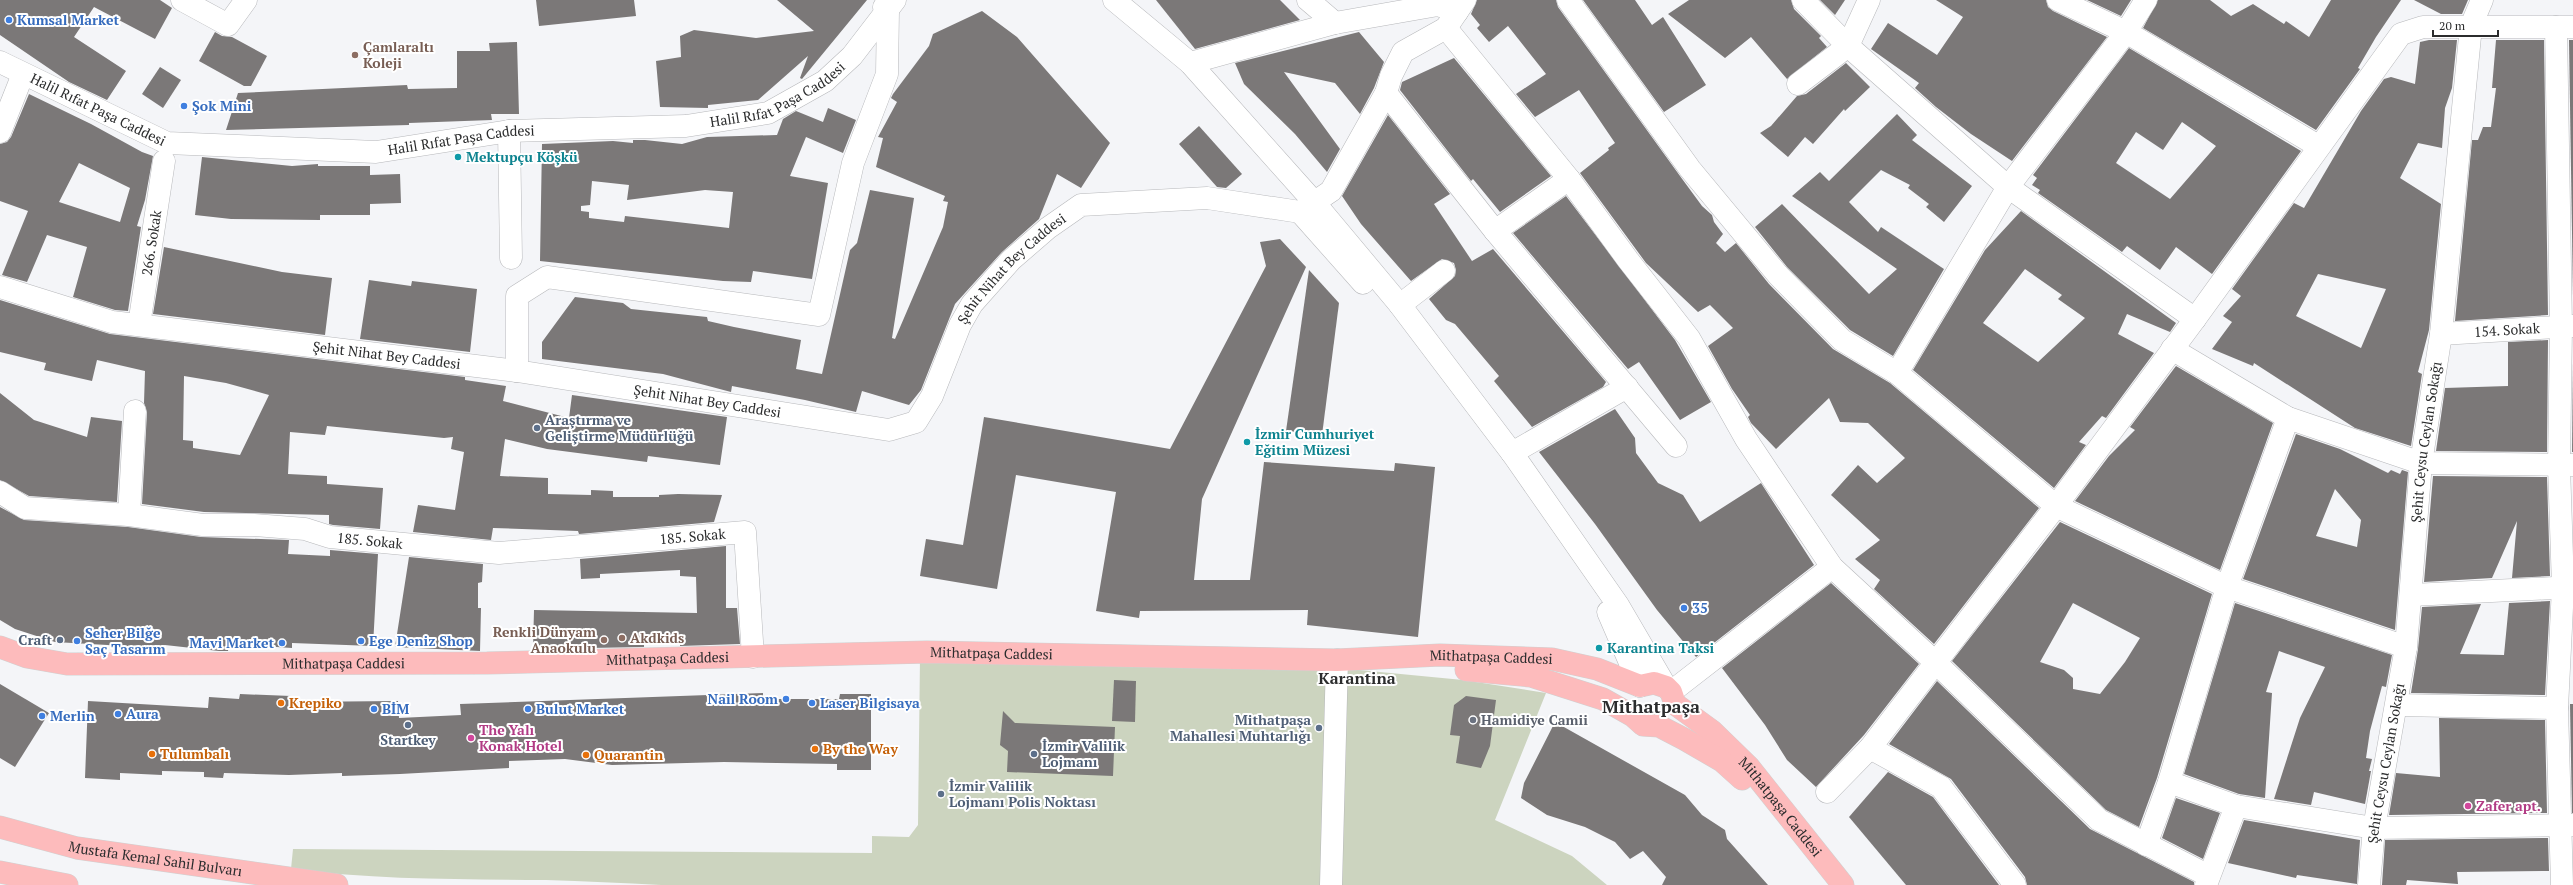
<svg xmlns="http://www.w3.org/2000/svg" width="2573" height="885" viewBox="0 0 2573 885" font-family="'PT Serif',serif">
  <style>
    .green { fill: #ccd4bf }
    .building { fill: #7b7878; fill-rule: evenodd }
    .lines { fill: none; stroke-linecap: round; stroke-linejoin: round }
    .minor-casing { stroke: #b7b8bb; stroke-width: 23 }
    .major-casing { stroke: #d0d1d1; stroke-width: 23 }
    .minor { stroke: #fff; stroke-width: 22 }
    .major { stroke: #fdbbbc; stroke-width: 22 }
    .shop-dot { fill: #3f7fe0; stroke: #fff; stroke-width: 1.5 }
    .education-dot { fill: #8d6e63; stroke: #fff; stroke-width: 1.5 }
    .culture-dot { fill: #0f9aa8; stroke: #fff; stroke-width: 1.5 }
    .service-dot { fill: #5c6f8a; stroke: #fff; stroke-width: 1.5 }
    .food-dot { fill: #e8710a; stroke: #fff; stroke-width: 1.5 }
    .worship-dot { fill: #6b7280; stroke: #fff; stroke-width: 1.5 }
    .hotel-dot { fill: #d1479c; stroke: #fff; stroke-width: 1.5 }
    .labels { text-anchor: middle; stroke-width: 4; stroke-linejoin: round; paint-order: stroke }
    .shop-label { font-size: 14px; font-weight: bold; fill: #366cbe; stroke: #fff; text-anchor: start }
    .education-label { font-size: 14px; font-weight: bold; fill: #785e54; stroke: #fff; text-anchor: start }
    .street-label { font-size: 14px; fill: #2b2c2d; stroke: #fff }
    .culture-label { font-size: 14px; font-weight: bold; fill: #0d838f; stroke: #fff; text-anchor: start }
    .service-label { font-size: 14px; font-weight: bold; fill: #4e5e75; stroke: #fff; text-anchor: start }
    .food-label { font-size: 14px; font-weight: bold; fill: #c56008; stroke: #fff; text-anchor: start }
    .worship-label { font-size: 14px; font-weight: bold; fill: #5b616d; stroke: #fff; text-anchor: start }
    .hotel-label { font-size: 14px; font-weight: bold; fill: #b23c85; stroke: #fff; text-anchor: start }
    .quarter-label { font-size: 16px; font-weight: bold; fill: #2b2c2d; stroke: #fff }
    .district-label { font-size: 18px; font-weight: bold; fill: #2b2c2d; stroke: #fff }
  </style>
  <rect width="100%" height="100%" fill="#f4f5f8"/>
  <!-- green -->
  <path class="green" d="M920,658L1359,670L1463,680L1546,693L1495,820L1572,856L1607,885H661C623,883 584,881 546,880C461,879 375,880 291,869L293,849L872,853V836L909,837L918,825Z"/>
  <!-- building -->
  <g class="building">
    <path d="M0,0H160L172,8L155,39L94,7L74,37L126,71L107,100L69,82L0,35Z"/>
    <path d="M536,0H634L636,16L539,26Z"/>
    <path d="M777,0H867L802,79L800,78L808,56L758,100L708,105V108L660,107L656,61L681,57L680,36L694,30L756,38L814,31Z"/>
    <path d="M1156,0H1280L1300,20L1195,49Z"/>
    <path d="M1477,0H1556L1558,7L1680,176L1702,206L1712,215L1714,222L1723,234L1716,243L1725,252L1736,243L1769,284L1833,349L1890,383L2039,508L1934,644L1874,589L1880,580L1855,559L1880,540L1831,495L1858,465L1877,483L1905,458L1868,423L1840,422L1829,398L1776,449L1751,423L1748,417L1750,415L1732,389L1708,346L1733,328L1710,305L1698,312L1646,263L1580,173L1609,150L1608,148L1615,143L1579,90L1535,117L1516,94L1546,74L1508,26L1489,42L1477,28L1480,25L1471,14Z"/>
    <path d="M1583,0H1635L1652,25L1663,17L1706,85L1664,112Z"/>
    <path d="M1689,0H1791L1794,9L1821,36L1819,38L1827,47L1787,79L1751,37L1725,58L1668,14Z"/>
    <path d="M1820,0H1845L1835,15Z"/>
    <path d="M1936,0H2046L2048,7L2053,11L2107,37L2012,161L1971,134L1936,107L1915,88L1919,83L1871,49L1888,23L1937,55L1963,17Z"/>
    <path d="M2087,0H2131L2121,16Z"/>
    <path d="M2158,0H2210L2231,16L2253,4L2284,24L2286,21L2309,37L2331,0H2401L2376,37L2358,68L2360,69L2316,130L2143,28Z"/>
    <path d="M2414,0H2468L2462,14H2441Z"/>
    <path d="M982,11L1017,37L1110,143L1081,188L1057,174L1039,219L1002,252L955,304L921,390L909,405L862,391L856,412L805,400L732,386L731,392L663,374L542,359V342L575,297L623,303L631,309L707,317L708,321L734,327L801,340L796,369L822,374L850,250L857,243L870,190L914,198L892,338L895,339L943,227L948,202L943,201L945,196L876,167L883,138L878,137L897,102L891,98L893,94L929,46L933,34Z"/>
    <path d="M215,32L222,36L232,37L267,56L251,86H244L199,61Z"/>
    <path d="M1359,32L1384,62L1374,88L1360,114L1335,83L1284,72L1340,149L1327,172L1295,134L1244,84L1235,63Z"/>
    <path d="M2429,40H2457L2452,88L2445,108L2442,148L2418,143L2400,178L2441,204L2429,330L2418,372L2422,374L2411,446L2355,428L2254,363L2253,366L2212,349L2232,322L2223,316L2241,296L2232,289L2294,203L2304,208L2361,111L2384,79L2391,77L2415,84L2420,42ZM2318,274L2386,289L2361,348L2296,316Z"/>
    <path d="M2496,40H2544L2548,315L2455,321L2472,140H2478L2483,127H2491L2496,88H2492Z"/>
    <path d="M2569,40H2573V297Z"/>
    <path d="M517,42L519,114H491L492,120L409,123V125L226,130L238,93L407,85L408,89L457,88V51H490L489,43Z"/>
    <path d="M2129,48L2301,151L2212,274L2176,247L2160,270L2127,246L2122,252L2038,193L2040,190L2032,185L2037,178L2033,175ZM2182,122L2216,146L2170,199L2116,163L2136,132L2163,150Z"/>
    <path d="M1454,58L1551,176L1500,212L1473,179L1471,181L1400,90L1402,82Z"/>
    <path d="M1846,63L1870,87L1845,111L1844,109L1813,144L1805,137L1788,157L1760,133L1771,126L1797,96L1806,94Z"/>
    <path d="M160,67L181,80L163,108L142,94Z"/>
    <path d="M29,94L91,124L142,152L153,156L145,200L137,226L141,227L128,311L115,310L73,297L87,247L47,235L27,282L2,275L28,211L0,201V144L7,142L11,137ZM79,163L130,188L120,222L59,202Z"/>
    <path d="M828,108L856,120L843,153L806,137L790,176L828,183L812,279L753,271L751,282L723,281L540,261L542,144L613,141L633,143V140H645L682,144L707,137L777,135L783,119L796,111L823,122ZM592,181L629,185L627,200L705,190L733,192L729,228L625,216L624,222L589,218V212L581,211V206L590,205Z"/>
    <path d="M1897,114L1917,135L1912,140L1972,186L1944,222L1926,207L1929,204L1908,188L1910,185L1881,170L1849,202L1878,232L1881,227L1944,269L1893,356L1850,330L1787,267L1755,227L1782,204L1869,294L1897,269L1792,196L1820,172L1829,181Z"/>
    <path d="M1388,115L1450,194L1434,204L1472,261L1493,249L1606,382L1603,387L1532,427L1494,381L1499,376L1455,324L1446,320L1429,299L1455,276L1456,270L1454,263L1442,259L1411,281L1361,224L1342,196Z"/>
    <path d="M1199,126L1242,174L1226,188L1217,187L1179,144Z"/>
    <path d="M202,157L292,166L318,164V166H370V175L400,174L401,203L370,204V215H320V220L231,219L195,215Z"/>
    <path d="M1566,196L1675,340L1711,402L1680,420L1639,362L1628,369L1513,233Z"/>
    <path d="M2021,211L2176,323L2170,332L2127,314L2118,334L2154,353L2106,418L2102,416L2079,442L2086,445L2054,488L1913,370L1985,250ZM2025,269L2062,295L2058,299L2085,318L2038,362L1983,323Z"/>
    <path d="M1280,239L1306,267L1202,499L1194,580H1250L1264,462L1394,471L1395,463L1435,467L1418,637L1307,625L1308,610L1140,611L1139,618L1096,611L1116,492L1016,475L997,589L920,576L926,539L963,545L984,417L1170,449L1266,266L1260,242Z"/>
    <path d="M164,247L282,272L332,278L325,335L153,314Z"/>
    <path d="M1309,270L1339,303L1322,435L1286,431Z"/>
    <path d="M369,280L411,286L412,281L477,289L470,352L360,339Z"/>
    <path d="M0,300L110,334L465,377V380L506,386L503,401L569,418L572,395L727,417L720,465L648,456L647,462L547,449L505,439L500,476L548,478V494L591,495V490L613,491V497H659V495L678,494L722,495L714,522L579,534L578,531L493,528L491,540L413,532L418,505L455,510L464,452L451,449L453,437L444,438L327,426L325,435L290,432L288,474L327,476V484L383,488L380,529L333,525L329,524V515L204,512L142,504L147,412L144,403L145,371L97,360L92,381L44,370L46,363L0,352ZM184,376L226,383L269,395L240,455L193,448V441L183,440Z"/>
    <path d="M2548,340L2547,452L2436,451L2445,388L2508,386V342Z"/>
    <path d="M2573,362V452H2572Z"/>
    <path d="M2176,366L2273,423L2220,570L2075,501L2109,456L2135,430L2130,427Z"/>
    <path d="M0,393L34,420L87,437L91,417L122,421L117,502L29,496L0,480Z"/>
    <path d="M1615,409L1635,438L1636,453L1658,483L1683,495L1700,522L1761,483L1814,565L1696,657L1657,610L1595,524L1539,452Z"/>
    <path d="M2296,434L2340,449L2388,473L2391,470L2400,474L2402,470L2408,472L2395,630L2243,579ZM2335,489L2361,520L2357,547L2316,536Z"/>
    <path d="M2433,476L2547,477L2550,576L2512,578L2517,521L2492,578L2424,582Z"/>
    <path d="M0,507L24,520L128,527L201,537L289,540L288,554L330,556V550L378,554L373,646L292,643V648L229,644L228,651H219L165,645L160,646L158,650L125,646L55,642L15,629L0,620Z"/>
    <path d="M2060,522L2212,594L2157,778L2139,827L2106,810L1952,661ZM2073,603L2140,638L2125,662L2100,694L2073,689V678L2064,670L2040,662Z"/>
    <path d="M726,546V608H737L740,644L680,646V638L644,637V647L533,649L534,610L697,613L696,577L680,576V570L600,574V578L581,579L580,559Z"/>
    <path d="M409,557L483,564L482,582L478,583V608H481L480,651L395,647Z"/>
    <path d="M1831,583L1919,664L1864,735L1816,787L1787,760L1765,725L1722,668Z"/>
    <path d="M2550,601L2545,695L2411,693L2418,649L2422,607L2481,604L2460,654L2504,655L2509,603Z"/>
    <path d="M2235,603L2392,655L2386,687L2382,686L2370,731L2366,758L2372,759L2369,771H2371L2365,804L2314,792L2311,805L2274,799L2300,718L2325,667L2279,651L2266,692L2272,693L2265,798L2239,794L2184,774Z"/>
    <path d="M1114,680L1136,681L1135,722L1112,721Z"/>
    <path d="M1937,681L2090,829L2194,882V885H2027L2025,877L1951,779L1889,744Z"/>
    <path d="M0,684L49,713L15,767L0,758Z"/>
    <path d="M763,693V699H839L840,694H871V770H837V764L724,762L612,765L565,759L509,761V768L400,774L342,776V773L289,775L224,773L223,778L204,777V772L162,771V775L120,773V780L85,778L88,701L208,708L209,697L239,699L240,694L291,696V702L398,701L399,718L461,715L460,704Z"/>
    <path d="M1466,696L1496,700L1490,746L1481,768L1456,763L1460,736L1450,735L1454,705Z"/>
    <path d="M2570,704H2573V813H2572Z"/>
    <path d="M1003,711L1015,723L1115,727L1113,776L1007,772L1008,751L1000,745Z"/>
    <path d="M2439,718L2545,720L2547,813L2389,815L2396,773L2440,777Z"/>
    <path d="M1555,722L1685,795L1702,815L1725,830L1727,839L1768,885H1662L1666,877L1643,851L1630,859L1615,842L1585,827L1547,815L1521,798L1524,783Z"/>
    <path d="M1888,772L1933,797L1999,885H1906L1849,817Z"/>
    <path d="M2176,798L2220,813L2203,859L2162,838Z"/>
    <path d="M2244,820L2360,840L2357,884L2297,875L2296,878L2228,863Z"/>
    <path d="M2548,838L2549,871L2457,872L2458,884L2407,880L2406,885H2382L2385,840Z"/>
  </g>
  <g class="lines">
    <defs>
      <g id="minor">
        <path d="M182,0L228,25L246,0"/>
        <path d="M1114,0L1190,63L1314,202L1400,305L1512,453L1618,605L1666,687"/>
        <path d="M1308,0L1335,23"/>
        <path d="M1568,0L1690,169L1778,275L1842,340L1897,373L2056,506L2227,587L2406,647"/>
        <path d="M1803,0L1848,46L2008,187L2195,319"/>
        <path d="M2058,0L2126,32L2318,146"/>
        <path d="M2556,27L2561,327L2559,466L2563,587L2557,708L2562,885"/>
        <path d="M1446,28L1569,179L1628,260L1689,338L1746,439L1832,567L1935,662L2099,820L2209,876"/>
        <path id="s1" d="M0,62L167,143L376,152L509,131L686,126L768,113L825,81L852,56L895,0"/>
        <path d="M1190,63L1335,23L1438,5L1457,12"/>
        <path d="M1798,84L1848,46L1869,0"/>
        <path d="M1386,93L1495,231L1676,446"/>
        <path d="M509,131L511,258"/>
        <path d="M0,132L23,74"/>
        <path d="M1300,212L1363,283"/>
        <path d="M1495,231L1569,179"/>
        <path id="s2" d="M0,287L112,322L517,371L889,430L916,422L932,396L960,325L972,304L1011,260L1048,228L1081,205L1207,198L1300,212L1331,191L1386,93L1391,76L1403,52L1446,28L1465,0"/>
        <path d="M1400,305L1444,271"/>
        <path id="s3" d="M139,325L164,161"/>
        <path id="s4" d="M2441,334L2573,326"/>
        <path d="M2172,349L2288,418L2421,463L2573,465"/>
        <path d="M517,371V296L547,277L819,315L853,163L887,74L888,10L884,7"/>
        <path d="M1897,373L2008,187L2126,32L2146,0"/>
        <path d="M1512,453L1627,387"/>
        <path id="s5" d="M0,492L25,508L129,515L203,525H254L305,529L330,537L499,553L745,532L753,657"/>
        <path d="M129,515L135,411"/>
        <path d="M2412,595L2573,587"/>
        <path d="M1608,612L1640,686"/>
        <path d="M1671,692L1832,567"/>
        <path d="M2397,705L2557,708"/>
        <path d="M1870,748L1941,787L2015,885"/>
        <path d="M2169,782L2236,806L2374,828L2573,825"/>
        <path d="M1827,792L1870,748L2056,506L2195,319L2401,34L2423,27H2573"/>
        <path d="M2146,845L2169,782L2227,587L2288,418"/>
        <path d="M1331,885L1337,660"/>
        <path d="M2206,885L2236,806"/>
        <path id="s6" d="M2369,885L2374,828L2406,647L2421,463L2441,334L2471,26L2482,0"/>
      </g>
      <g id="major">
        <path id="s7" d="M0,647L27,657L67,664L487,663L927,652L1337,660L1440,655L1552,659L1597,669L1640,686L1654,683L1666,687L1671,692L1675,704L1712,731L1749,767L1843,885"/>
        <path d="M1466,670L1531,676L1603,699L1633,716L1643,725L1659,726L1684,739L1722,761L1742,779"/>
        <path id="s8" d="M0,827L77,848L337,885"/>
        <path d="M0,872L67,885"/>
      </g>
    </defs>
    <!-- minor casing -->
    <use href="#minor" class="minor-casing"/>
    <!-- major casing -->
    <use href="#major" class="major-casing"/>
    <!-- minor -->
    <use href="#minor" class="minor"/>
    <!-- major -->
    <use href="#major" class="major"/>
  </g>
  <!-- markers -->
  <g class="shop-dot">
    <circle cx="9" cy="20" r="4"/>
    <circle cx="184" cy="106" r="4"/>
    <circle cx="1684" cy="608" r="4"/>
    <circle cx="77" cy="641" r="4"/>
    <circle cx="361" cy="641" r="4"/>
    <circle cx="282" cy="643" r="4"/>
    <circle cx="786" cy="699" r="4"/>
    <circle cx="812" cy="703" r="4"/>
    <circle cx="374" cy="709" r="4"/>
    <circle cx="528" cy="709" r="4"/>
    <circle cx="118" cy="714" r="4"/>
    <circle cx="42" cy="716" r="4"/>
  </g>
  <g class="education-dot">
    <circle cx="355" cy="55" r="4"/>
    <circle cx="622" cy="638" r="4"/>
    <circle cx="604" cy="640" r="4"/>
  </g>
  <g class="culture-dot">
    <circle cx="458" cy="157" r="4"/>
    <circle cx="1247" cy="442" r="4"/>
    <circle cx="1599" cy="648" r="4"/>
  </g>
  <g class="service-dot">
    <circle cx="537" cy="428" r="4"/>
    <circle cx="60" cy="640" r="4"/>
    <circle cx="408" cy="725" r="4"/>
    <circle cx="1319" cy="728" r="4"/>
    <circle cx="1034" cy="754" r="4"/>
    <circle cx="941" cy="794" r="4"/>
  </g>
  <g class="food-dot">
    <circle cx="281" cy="703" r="4"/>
    <circle cx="815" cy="749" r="4"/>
    <circle cx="152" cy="754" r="4"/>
    <circle cx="586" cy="755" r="4"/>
  </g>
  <circle class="worship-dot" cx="1473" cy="720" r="4"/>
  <g class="hotel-dot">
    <circle cx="471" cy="738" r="4"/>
    <circle cx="2468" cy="806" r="4"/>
  </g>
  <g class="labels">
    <!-- shop labels -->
    <g class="shop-label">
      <text x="17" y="25">Kumsal Market</text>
      <text x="192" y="111">Şok Mini</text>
      <text x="1692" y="613">35</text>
      <text x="85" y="638">Seher Bilğe<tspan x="85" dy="16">Saç Tasarım</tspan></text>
      <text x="369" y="646">Ege Deniz Shop</text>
      <text x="274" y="648" text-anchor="end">Mavi Market</text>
      <text x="778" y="704" text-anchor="end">Nail Room</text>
      <text x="820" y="708">Laser Bilgisaya</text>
      <text x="382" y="714">BİM</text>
      <text x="536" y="714">Bulut Market</text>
      <text x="126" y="719">Aura</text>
      <text x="50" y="721">Merlin</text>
    </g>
    <!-- education labels -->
    <g class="education-label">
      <text x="363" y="52">Çamlaraltı<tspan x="363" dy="16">Koleji</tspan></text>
      <text x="596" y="637" text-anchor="end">Renkli Dünyam<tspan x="596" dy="16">Anaokulu</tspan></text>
      <text x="630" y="643">Akdkids</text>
    </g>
    <!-- street labels -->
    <g class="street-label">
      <text dy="5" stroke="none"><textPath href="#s1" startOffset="805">Halil Rıfat Paşa Caddesi</textPath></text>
      <text dy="5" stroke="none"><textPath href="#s1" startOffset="109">Halil Rıfat Paşa Caddesi</textPath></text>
      <text dy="5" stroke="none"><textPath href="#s1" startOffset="481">Halil Rıfat Paşa Caddesi</textPath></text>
      <text dy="5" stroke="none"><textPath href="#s3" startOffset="83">266. Sokak</textPath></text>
      <text dy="5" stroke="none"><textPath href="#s2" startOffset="1114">Şehit Nihat Bey Caddesi</textPath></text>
      <text dy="5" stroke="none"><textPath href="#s4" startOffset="66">154. Sokak</textPath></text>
      <text dy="5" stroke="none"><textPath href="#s2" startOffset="394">Şehit Nihat Bey Caddesi</textPath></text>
      <text dy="5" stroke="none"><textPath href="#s2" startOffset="718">Şehit Nihat Bey Caddesi</textPath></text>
      <text dy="5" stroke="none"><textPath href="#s6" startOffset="447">Şehit Ceysu Ceylan Sokağı</textPath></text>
      <text dy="5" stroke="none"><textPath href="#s5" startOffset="701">185. Sokak</textPath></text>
      <text dy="5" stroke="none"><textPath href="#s5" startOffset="377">185. Sokak</textPath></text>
      <text dy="5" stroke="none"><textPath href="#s7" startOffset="994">Mithatpaşa Caddesi</textPath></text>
      <text dy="5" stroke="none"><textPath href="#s7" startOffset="1494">Mithatpaşa Caddesi</textPath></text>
      <text dy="5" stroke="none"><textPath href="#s7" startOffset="670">Mithatpaşa Caddesi</textPath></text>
      <text dy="5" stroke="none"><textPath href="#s7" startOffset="346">Mithatpaşa Caddesi</textPath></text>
      <text dy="5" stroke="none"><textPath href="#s6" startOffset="123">Şehit Ceysu Ceylan Sokağı</textPath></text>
      <text dy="5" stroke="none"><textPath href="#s7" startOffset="1842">Mithatpaşa Caddesi</textPath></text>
      <text dy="5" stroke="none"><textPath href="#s8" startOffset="159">Mustafa Kemal Sahil Bulvarı</textPath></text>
    </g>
    <!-- culture labels -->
    <g class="culture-label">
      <text x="466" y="162">Mektupçu Köşkü</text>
      <text x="1255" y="439">İzmir Cumhuriyet<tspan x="1255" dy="16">Eğitim Müzesi</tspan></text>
      <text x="1607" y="653">Karantina Taksi</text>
    </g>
    <!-- service labels -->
    <g class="service-label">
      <text x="545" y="425">Araştırma ve<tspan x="545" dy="16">Geliştirme Müdürlüğü</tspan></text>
      <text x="52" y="645" text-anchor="end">Craft</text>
      <text x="1311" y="725" text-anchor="end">Mithatpaşa<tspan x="1311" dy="16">Mahallesi Muhtarlığı</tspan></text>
      <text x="408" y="745" text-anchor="middle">Startkey</text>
      <text x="1042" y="751">İzmir Valilik<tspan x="1042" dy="16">Lojmanı</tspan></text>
      <text x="949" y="791">İzmir Valilik<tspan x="949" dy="16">Lojmanı Polis Noktası</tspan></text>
    </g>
    <!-- food labels -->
    <g class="food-label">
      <text x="289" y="708">Krepiko</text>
      <text x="823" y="754">By the Way</text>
      <text x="160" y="759">Tulumbalı</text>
      <text x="594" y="760">Quarantin</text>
    </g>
    <!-- worship labels -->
    <g class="worship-label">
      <text x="1481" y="725">Hamidiye Camii</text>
    </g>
    <!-- hotel labels -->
    <g class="hotel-label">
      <text x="479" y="735">The Yalı<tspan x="479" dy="16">Konak Hotel</tspan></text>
      <text x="2476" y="811">Zafer apt.</text>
    </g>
    <!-- quarter labels -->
    <g class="quarter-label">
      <text x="1357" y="684">Karantina</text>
    </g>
    <!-- district labels -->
    <g class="district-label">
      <text x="1651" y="713">Mithatpaşa</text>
    </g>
  </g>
  <!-- scale -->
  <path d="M2433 30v6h65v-6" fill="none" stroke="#2b2c2d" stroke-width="2"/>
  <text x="2439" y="30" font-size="12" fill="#2b2c2d" stroke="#ffffff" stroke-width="3" paint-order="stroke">20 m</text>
</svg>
